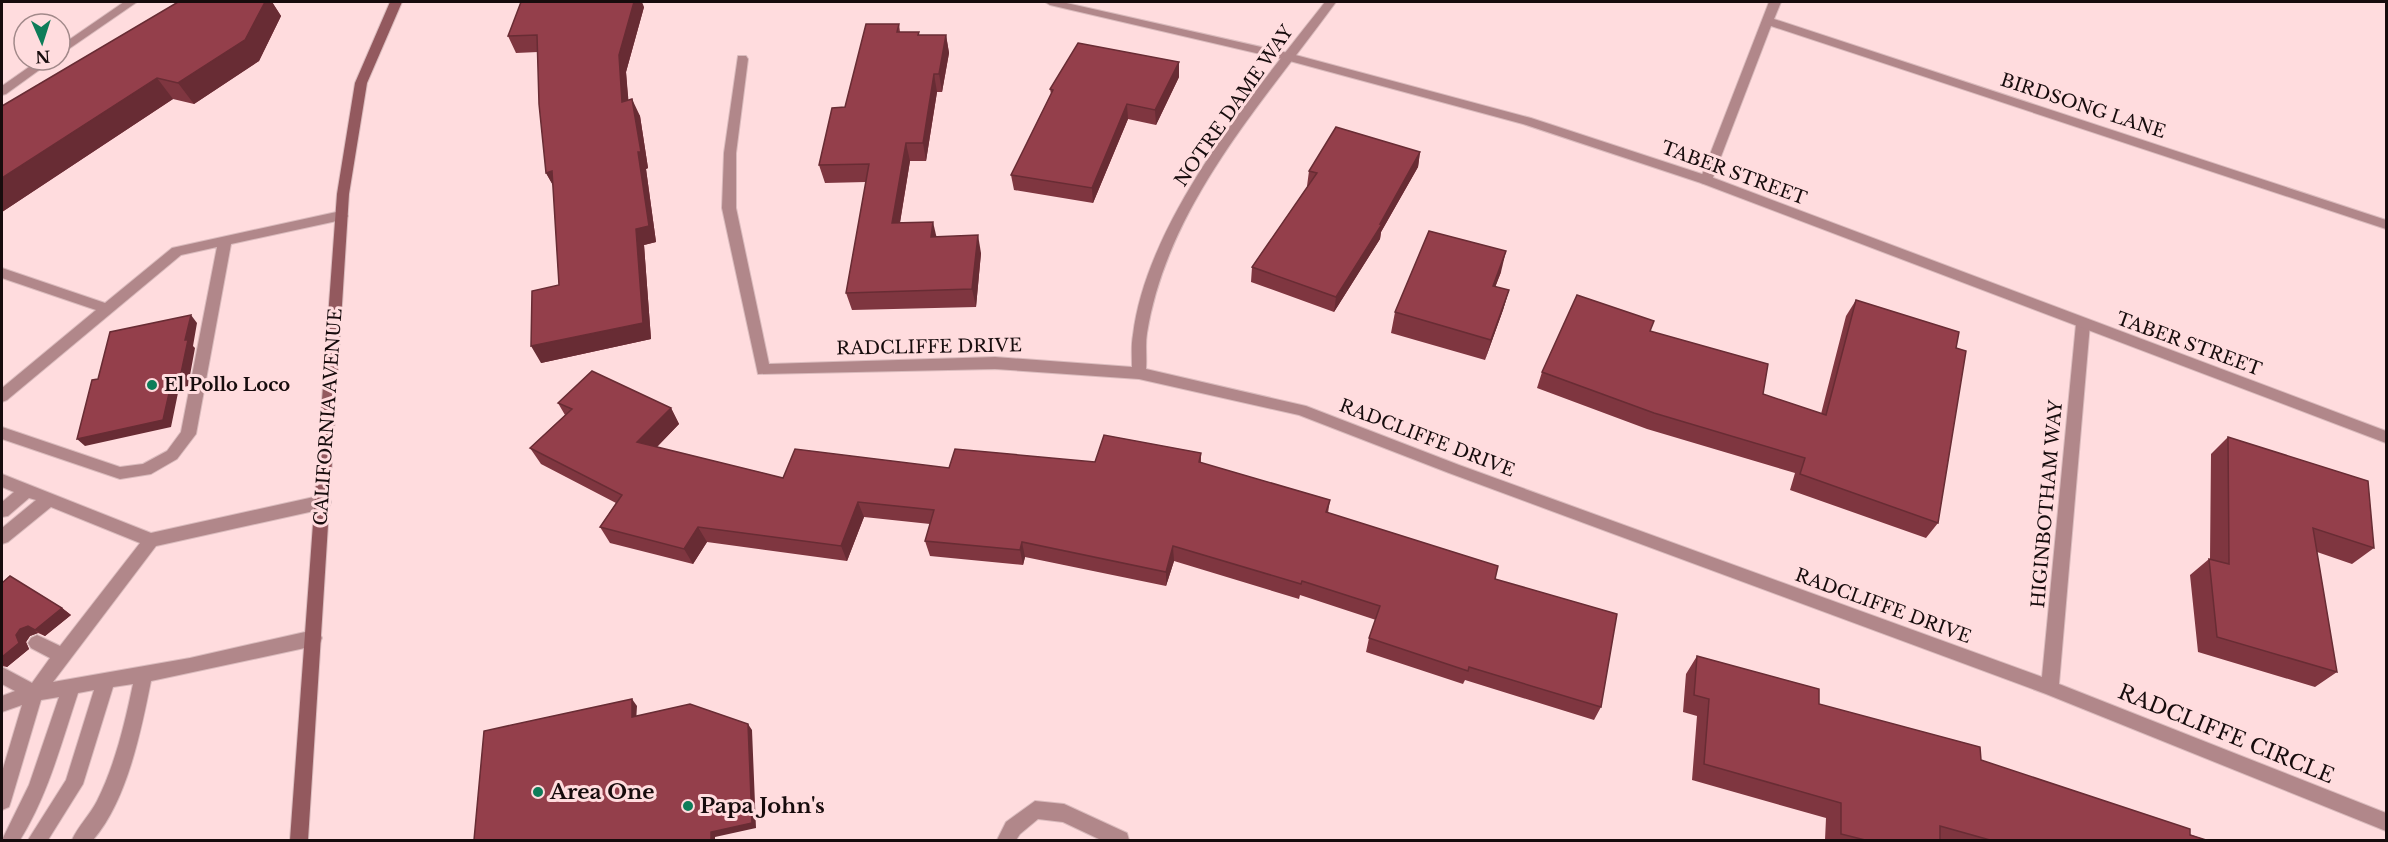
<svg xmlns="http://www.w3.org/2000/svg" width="2388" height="842" viewBox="0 0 2388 842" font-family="'Libre Baskerville',serif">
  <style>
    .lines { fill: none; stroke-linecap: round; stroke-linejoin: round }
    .service-casing { stroke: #dabbbd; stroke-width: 2 }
    .minor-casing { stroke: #dabbbd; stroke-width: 2 }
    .tertiary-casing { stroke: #dabbbd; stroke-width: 2 }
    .secondary-casing { stroke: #dabbbd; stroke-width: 2 }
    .service { fill: #b1878a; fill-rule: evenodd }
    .minor { fill: #b1878a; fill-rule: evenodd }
    .tertiary { fill: #b1878a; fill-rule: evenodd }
    .secondary { fill: #93595e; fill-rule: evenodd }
    .wall { fill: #7f3640 }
    .shaded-wall { fill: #682c34 }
    .building { fill: #943f4b; stroke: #682c34; stroke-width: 1.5 }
    .poi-dot { fill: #0e7d59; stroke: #ffdcde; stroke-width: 2 }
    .labels { text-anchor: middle; stroke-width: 6; stroke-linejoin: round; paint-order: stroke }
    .street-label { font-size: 18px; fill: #170c0d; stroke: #ffdcde }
    .poi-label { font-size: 18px; font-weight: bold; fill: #170c0d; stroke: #ffdcde; text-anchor: start }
    .near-street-label { font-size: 21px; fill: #170c0d; stroke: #ffdcde }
    .near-poi-label { font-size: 21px; font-weight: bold; fill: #170c0d; stroke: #ffdcde; text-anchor: start }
  </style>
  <rect width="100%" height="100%" fill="#ffdcde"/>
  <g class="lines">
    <defs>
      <g id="service">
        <path d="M341,211L346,213L348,216L346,219L231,244L196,434L177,459L151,474L120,479L2,439V427L120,467L143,464L167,451L181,432L217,247L181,255L7,400L2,402V388L96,310L2,278V268L105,303L172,248Z"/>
        <path d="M2,474L151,533L323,495L329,497L331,502L329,507L323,509L156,546L53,682L190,658L314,630L320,633L322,638L320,643L314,646L151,681C141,731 127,801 93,840H72C78,826 90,815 97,801C115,765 125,723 133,684L113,687L83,784L48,840H28L66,780L94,690L78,693C61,744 48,795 20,840H2L29,785L59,697L41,700L11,801L9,807L2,810V772L22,705L2,712V696L15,691L2,684V667L32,683L50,658L31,648L28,643L31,638L37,635L60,646L140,543L51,507L8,542L2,544V528L36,500L29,498L8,516L2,517V502L14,492L2,487Z"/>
        <path d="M1035,801L1064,804L1127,833L1129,840H1101L1063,822L1038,819L1020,834L1016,840H997L1006,822Z"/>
      </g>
      <g id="minor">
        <path d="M124,2H137L60,55V46Z"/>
        <path d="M1325,2H1336C1262,104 1168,204 1147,333C1145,345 1147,357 1146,369L1306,406L1459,465L2042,677L2076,324L2083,319L2088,320L2090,324L2059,684L2386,813V831L2046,694L1449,473L1299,415L1139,379L995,369L758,374L722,208L724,153L738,56H746L748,59L736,153V208L769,364L995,357L1132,367C1132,356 1131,346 1133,335C1147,219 1255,92 1325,2Z"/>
        <path d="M1769,2H1781L1774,19L2386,220V229L1771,26L1712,180L1706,184L1701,183L1700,180Z"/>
        <path d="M39,60H53L6,94L2,95V86Z"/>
      </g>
      <path id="tertiary" d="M1045,2H1062L1288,53L1531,118L1711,177L2386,431V443L1701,183L1523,124L1286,60L1050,5Z"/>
      <path id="secondary" d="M390,2H402L367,83L349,194L308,840H290L337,194L355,83Z"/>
    </defs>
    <!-- service casing -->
    <use href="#service" class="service-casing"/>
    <!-- minor casing -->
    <use href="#minor" class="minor-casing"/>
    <!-- tertiary casing -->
    <use href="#tertiary" class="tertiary-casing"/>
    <!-- secondary casing -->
    <use href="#secondary" class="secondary-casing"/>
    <!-- service -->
    <use href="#service" class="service"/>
    <!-- minor -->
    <use href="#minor" class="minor"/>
    <!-- tertiary -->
    <use href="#tertiary" class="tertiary"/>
    <!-- secondary -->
    <use href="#secondary" class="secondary"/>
  </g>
  <!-- wall -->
  <g class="wall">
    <path d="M178,2H272L281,16L259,61L194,104L173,99L2,212Z"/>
    <path d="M644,7L626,72L628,100L640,116L648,168L646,169L656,242L644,245L651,339L541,363L559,285L553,185L546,173L538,52L516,53L508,36Z"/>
    <path d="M899,24L900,32H919V35H946L949,53L942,92H937L926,161H910L900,223L981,253L976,307L852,310L846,293L866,182L825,183L819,165L845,107Z"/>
    <path d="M1179,77L1156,125L1128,119L1093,203L1014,190L1011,175L1051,94L1050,89Z"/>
    <path d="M1420,152L1418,167L1381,232L1380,239L1334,312L1251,282L1252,267L1308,186H1307L1309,171Z"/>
    <path d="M1501,272L1495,287L1509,290L1503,310L1485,360L1391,333L1395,312Z"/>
    <path d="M1856,300L1956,348L1938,523L1926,538L1790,490L1795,473L1647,429L1537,388L1542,372L1763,394L1821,414L1846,316Z"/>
    <path d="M558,403L671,408L679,424L657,447L783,478L949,468L1095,462L1201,453V463L1330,500L1328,513L1495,579L1601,707L1594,720L1465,680L1463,684L1366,652L1369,638L1376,620L1300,595L1299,599L1174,561L1166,586L1025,557L1023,565L930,556L925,541L930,524L864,517L847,561L707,542L693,564L610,543L600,527L616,503L541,464L530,448L565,415Z"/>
    <path d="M2228,437L2374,548L2352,564L2317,552L2337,672L2315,687L2198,652L2190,575L2209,559H2210L2211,454Z"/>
    <path d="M2,583L62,608L71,615L45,636L38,633L30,636L26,642L29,649L7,667L2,666Z"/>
    <path d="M1697,656L1819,704L1981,760L2206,840H1825L1826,818L1692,780L1697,716L1683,712L1686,674Z"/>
  </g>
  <!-- shaded-wall -->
  <g class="shaded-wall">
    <path d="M265,2H272L281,16L259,61L194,104L178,83Z"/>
    <path d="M634,2H642L644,7L626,72L630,118L622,102L619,55Z"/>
    <path d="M946,35L949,53L942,92L939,74Z"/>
    <path d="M1179,62V77L1156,125L1155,110Z"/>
    <path d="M934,74L937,92L926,161L923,143Z"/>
    <path d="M157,78L173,99L2,212V178Z"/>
    <path d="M632,99L640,116L648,168L646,169L656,242L644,245L651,339L541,363L531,346L636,229Z"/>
    <path d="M1127,104L1128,119L1093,203L1092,188Z"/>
    <path d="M906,143L910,161L897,240L892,223Z"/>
    <path d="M1420,152L1418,167L1381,232L1380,239L1334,312L1336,297L1380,224Z"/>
    <path d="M552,171L555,189L546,173Z"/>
    <path d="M933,222L937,239L931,237Z"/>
    <path d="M978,235L981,253L976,307L972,289Z"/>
    <path d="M1506,251L1501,272L1488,306L1493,286Z"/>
    <path d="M1509,290L1503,310L1485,360L1491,340Z"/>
    <path d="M191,315L197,323L193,346L195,348L188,386L179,388L171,427L85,446L77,439L172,380L185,340Z"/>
    <path d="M671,408L679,424L646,458L637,442Z"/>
    <path d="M858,502L864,517L847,561L841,546Z"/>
    <path d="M698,527L707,542L693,564L684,549Z"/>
    <path d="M1022,542L1025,557L1023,565L1020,550Z"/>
    <path d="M1173,546L1174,561L1166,586V572Z"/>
    <path d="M62,608L71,615L45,636L35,630Z"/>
    <path d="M28,626L38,633L30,636L26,642L29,649L7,667L2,664V657L20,629Z"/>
    <path d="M632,699L637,706L636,723L632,717Z"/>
    <path d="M748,724L752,730L756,828L715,837V840H711V832Z"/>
  </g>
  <!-- building -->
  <g class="building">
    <path d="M178,2H265L245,40L178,83L157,78L2,178V106Z"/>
    <path d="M521,2H634L619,55L622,102L632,99L641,152H638L649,226L636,229L643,323L531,346L532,291L559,285L552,171L546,173L539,104L537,35L508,36Z"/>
    <path d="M866,24H899L897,32H919L918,35H946L939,74H934L923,143H906L892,223L933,222L931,237L978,235L972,289L846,293L869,164L819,165L832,108L845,107Z"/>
    <path d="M1078,43L1179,62L1155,110L1127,104L1092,188L1011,175L1053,90L1050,89Z"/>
    <path d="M1336,127L1420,152L1380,224H1382L1336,297L1252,267L1317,173L1309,171Z"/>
    <path d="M1429,231L1506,251L1493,286L1509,290L1491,340L1395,312Z"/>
    <path d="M1577,295L1654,321L1650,331L1768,364L1763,394L1826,415L1856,300L1959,332L1956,348L1966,351L1938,523L1800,474L1805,458L1654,413L1542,372Z"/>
    <path d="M191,315L185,340H188L180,378L172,380L163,420L77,439L92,380L98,379L110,332Z"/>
    <path d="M592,371L671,408L637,442L783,478L795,449L949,468L955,449L1095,462L1104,435L1201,453L1199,462L1330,500L1326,512L1498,566L1495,579L1617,614L1601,707L1469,667L1468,671L1369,638L1380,606L1302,581L1301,584L1173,546L1166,572L1022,542L1020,550L925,541L934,510L858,502L841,546L698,527L684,549L600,527L622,495L530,448L572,409L558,403Z"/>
    <path d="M2228,437L2368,481L2374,548L2313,528L2337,672L2217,637L2209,559L2229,564Z"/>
    <path d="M10,576L62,608L35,630L28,626L20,629L16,635L19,643L2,657V583Z"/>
    <path d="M1697,656L1819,689V704L1980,747L1981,760L2190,829V835L2206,840H1990L1940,826V840H1865L1841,834V803L1704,764L1709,699L1694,695Z"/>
    <path d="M632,699V717L690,704L748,724L752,823L711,832V840H474L484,731Z"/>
  </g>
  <!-- markers -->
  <g class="poi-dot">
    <circle cx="152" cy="385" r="6"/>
    <circle cx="538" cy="792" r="6"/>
    <circle cx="688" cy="806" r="6"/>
  </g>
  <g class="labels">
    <!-- street labels -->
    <g class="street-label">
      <text transform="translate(1234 106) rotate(-55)" y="6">NOTRE DAME WAY</text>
      <text transform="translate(2083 106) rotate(18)" y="6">BIRDSONG LANE</text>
      <text transform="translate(1734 173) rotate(20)" y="6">TABER STREET</text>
      <text transform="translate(2189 344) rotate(20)" y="6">TABER STREET</text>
      <text transform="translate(929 347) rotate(-1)" y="6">RADCLIFFE DRIVE</text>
      <text transform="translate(328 417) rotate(-86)" y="6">CALIFORNIA AVENUE</text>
      <text transform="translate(1427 438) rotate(21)" y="6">RADCLIFFE DRIVE</text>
      <text transform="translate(2047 504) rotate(-85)" y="6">HIGINBOTHAM WAY</text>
      <text transform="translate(1883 606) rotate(20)" y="6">RADCLIFFE DRIVE</text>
    </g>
    <!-- poi labels -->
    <g class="poi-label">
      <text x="164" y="391">El Pollo Loco</text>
    </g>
    <!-- near-street labels -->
    <g class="near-street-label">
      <text transform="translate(2226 734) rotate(22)" y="7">RADCLIFFE CIRCLE</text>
    </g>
    <!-- near-poi labels -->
    <g class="near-poi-label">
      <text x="550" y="799">Area One</text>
      <text x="700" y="813">Papa John's</text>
    </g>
  </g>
  <!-- border -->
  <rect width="2388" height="842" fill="none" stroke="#170c0d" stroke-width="6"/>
  <!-- north arrow -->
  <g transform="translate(42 42) rotate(177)"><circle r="28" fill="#ffdcde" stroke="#a2898a" stroke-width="1.5"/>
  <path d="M0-4.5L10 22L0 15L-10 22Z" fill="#0e7d59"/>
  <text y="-9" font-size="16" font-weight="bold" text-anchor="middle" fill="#170c0d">N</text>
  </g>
</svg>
